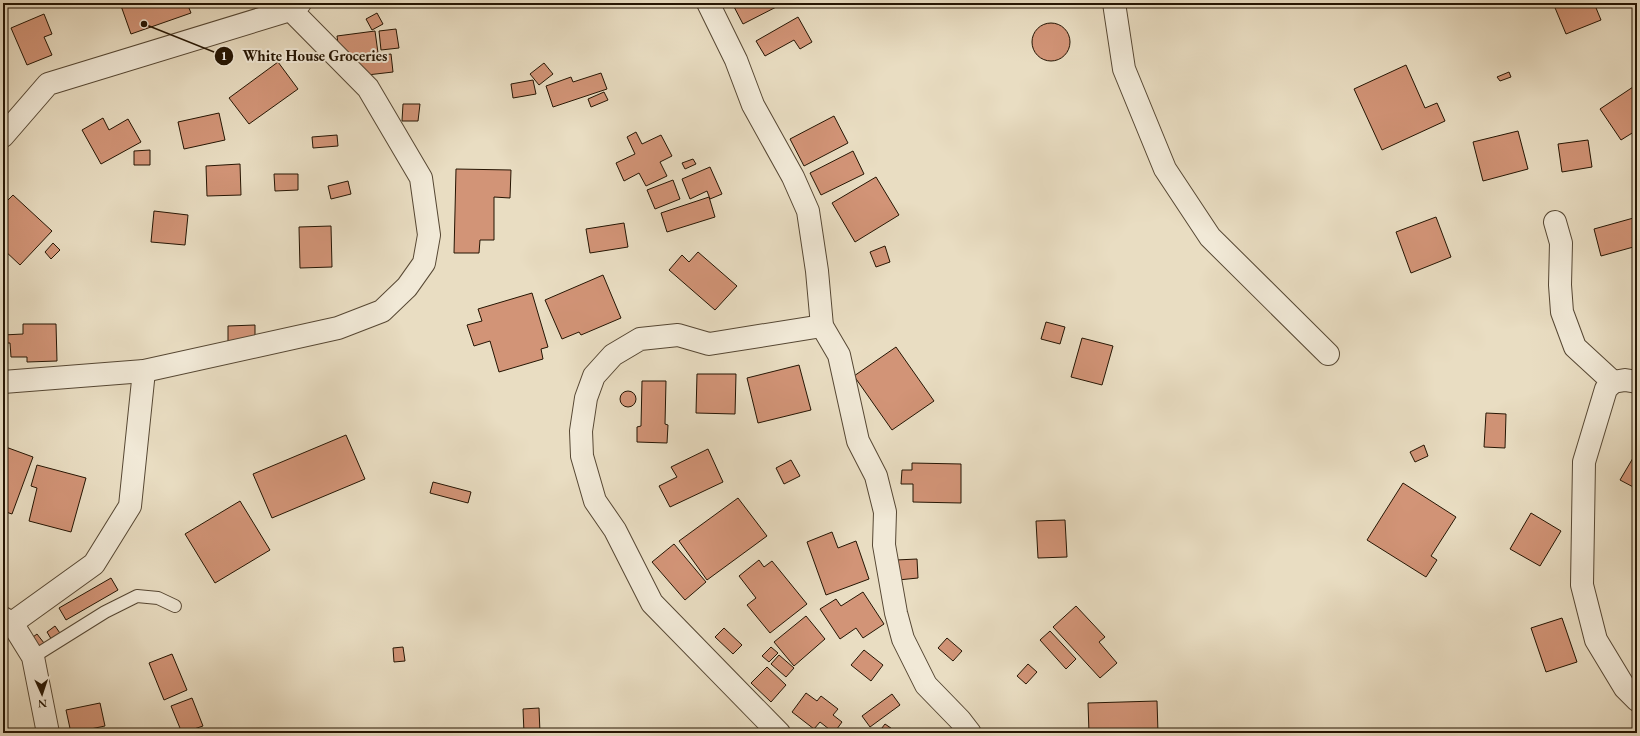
<svg xmlns="http://www.w3.org/2000/svg" width="1640" height="736" viewBox="0 0 1640 736" font-family="'EB Garamond',serif">
  <style>
    .building { fill: #d29477; stroke: #251503 }
    .lines { fill: none; stroke-linecap: round; stroke-linejoin: round }
    .service-casing { stroke: #564733; stroke-width: 14 }
    .minor-casing { stroke: #564733; stroke-width: 24 }
    .tertiary-casing { stroke: #564733; stroke-width: 24 }
    .service { stroke: #f1e9d7; stroke-width: 12 }
    .minor { stroke: #f1e9d7; stroke-width: 22 }
    .tertiary { stroke: #f1e9d7; stroke-width: 22 }
    .leader { fill: none; stroke: #251503; stroke-width: 1.5 }
    .callout-dot { fill: #251503; stroke: #f1e9d7; stroke-width: 1.5 }
    .mark-label { font-size: 12px; text-anchor: middle; font-weight: bold; fill: #fff }
    .callout-label { font-size: 15px; text-anchor: middle; font-weight: bold; fill: #251503; stroke: #f1e9d7; stroke-width: 4; stroke-linejoin: round; paint-order: stroke }
  </style>
  <rect width="100%" height="100%" fill="#e9ddc2"/>
  <filter id="stains"><feTurbulence type="fractalNoise" baseFrequency=".005" numOctaves="4"/><feColorMatrix values="0 0 0 0 .2 0 0 0 0 .09 0 0 0 0 .02 0 0 0 .5 -.17"/></filter>
  <radialGradient id="worn" r=".72"><stop offset=".6" stop-color="#630" stop-opacity="0"/><stop offset="1" stop-color="#630" stop-opacity=".3"/></radialGradient>
  <!-- building -->
  <g class="building">
    <path d="M120,3H187L191,13L131,34Z"/>
    <path d="M732,3H784L743,24Z"/>
    <path d="M1553,3H1594L1601,20L1566,34Z"/>
    <path d="M377,13L383,24L372,30L366,19Z"/>
    <path d="M44,14L52,34L44,37L52,55L27,65L11,28Z"/>
    <path d="M798,17L812,42L800,49L794,40L765,56L756,41Z"/>
    <circle cx="1051" cy="42" r="19"/>
    <path d="M396,29L399,48L381,50L379,31Z"/>
    <path d="M375,31L378,53L340,58L337,36Z"/>
    <path d="M391,54L393,72L350,77L348,60Z"/>
    <path d="M278,62L298,89L249,124L229,98Z"/>
    <path d="M544,63L553,74L539,85L530,74Z"/>
    <path d="M1406,65L1425,108L1437,103L1445,121L1382,150L1354,89Z"/>
    <path d="M1509,72L1511,77L1500,81L1497,77Z"/>
    <path d="M601,73L607,89L553,107L546,86L571,77L573,82Z"/>
    <path d="M533,80L536,94L513,98L511,84Z"/>
    <path d="M1636,85L1637,130L1621,140L1600,109Z"/>
    <path d="M604,92L608,100L591,107L588,99Z"/>
    <path d="M403,104H420L418,121H402Z"/>
    <path d="M219,113L225,140L184,149L178,122Z"/>
    <path d="M834,116L848,143L804,166L790,139Z"/>
    <path d="M103,118L109,130L128,119L141,142L101,164L82,130Z"/>
    <path d="M1518,131L1528,169L1483,181L1473,142Z"/>
    <path d="M636,132L642,144L661,135L672,156L660,162L667,176L646,186L639,173L624,181L616,163L635,154L627,137Z"/>
    <path d="M337,135L338,146L313,148L312,137Z"/>
    <path d="M1588,140L1592,167L1562,172L1558,144Z"/>
    <path d="M150,150V165H134V151Z"/>
    <path d="M853,151L864,174L821,195L810,173Z"/>
    <path d="M693,159L696,164L685,169L682,163Z"/>
    <path d="M240,164L241,195L207,196L206,166Z"/>
    <path d="M710,167L722,194L710,199L707,191L690,199L682,179Z"/>
    <path d="M456,169L511,170L510,198L494,197V240H480L479,253H454Z"/>
    <path d="M274,174H298V190L275,191Z"/>
    <path d="M876,177L899,215L855,242L832,203Z"/>
    <path d="M673,180L680,199L655,209L647,190Z"/>
    <path d="M348,181L351,194L331,199L328,186Z"/>
    <path d="M13,195L52,231L20,265L3,249V205Z"/>
    <path d="M709,197L715,217L667,232L661,213Z"/>
    <path d="M154,211L188,215L185,245L151,242Z"/>
    <path d="M1436,217L1451,257L1411,273L1396,232Z"/>
    <path d="M1637,217V246L1601,256L1594,229Z"/>
    <path d="M624,223L628,247L590,253L586,229Z"/>
    <path d="M331,226L332,267L300,268L299,227Z"/>
    <path d="M53,243L60,250L51,259L45,252Z"/>
    <path d="M885,246L890,262L876,267L870,252Z"/>
    <path d="M698,252L737,286L715,310L669,270L682,255L689,262Z"/>
    <path d="M603,275L621,318L581,335L579,332L562,339L545,300Z"/>
    <path d="M532,293L548,347L541,349L543,359L499,372L490,341L474,346L467,325L482,321L478,309Z"/>
    <path d="M1046,322L1065,327L1060,344L1041,339Z"/>
    <path d="M23,324H56L57,361L27,362V357H11L10,343H3V335L23,334Z"/>
    <path d="M255,325V345H228V326Z"/>
    <path d="M1082,338L1113,346L1102,385L1071,377Z"/>
    <path d="M896,347L934,401L892,430L854,376Z"/>
    <path d="M799,365L811,410L758,423L747,378Z"/>
    <path d="M697,374H736L735,414L696,413Z"/>
    <path d="M642,381H666L665,424L668,425L667,443L637,442V427L641,426Z"/>
    <circle cx="628" cy="399" r="8"/>
    <path d="M1486,413L1506,414L1505,448L1484,447Z"/>
    <path d="M346,435L365,479L272,518L253,474Z"/>
    <path d="M1424,445L1428,456L1415,462L1410,452Z"/>
    <path d="M3,446L33,457L12,514L3,511Z"/>
    <path d="M708,449L723,482L670,507L659,486L677,477L671,467Z"/>
    <path d="M1633,458L1637,460V489L1620,480Z"/>
    <path d="M791,460L800,476L784,484L776,468Z"/>
    <path d="M912,463L961,464V503L913,502V484H901L902,470H912Z"/>
    <path d="M37,465L86,478L71,532L29,521L37,488L31,486Z"/>
    <path d="M433,482L471,492L468,503L430,493Z"/>
    <path d="M1403,483L1456,517L1431,556L1437,560L1426,577L1367,540Z"/>
    <path d="M738,498L767,536L707,580L679,541Z"/>
    <path d="M240,501L270,550L215,583L185,534Z"/>
    <path d="M1531,513L1561,531L1540,566L1510,549Z"/>
    <path d="M1065,520L1067,557L1038,558L1036,521Z"/>
    <path d="M832,532L838,548L856,541L869,579L826,595L807,542Z"/>
    <path d="M674,544L706,582L685,600L652,562Z"/>
    <path d="M917,559L918,578L898,580L896,560Z"/>
    <path d="M759,560L764,567L772,561L807,604L770,633L747,605L756,598L739,576Z"/>
    <path d="M111,578L118,590L66,620L59,608Z"/>
    <path d="M863,592L884,624L863,638L856,628L840,639L820,609L836,599L841,606Z"/>
    <path d="M1076,606L1105,637L1099,642L1117,663L1100,678L1053,627Z"/>
    <path d="M806,616L825,639L794,666L774,642Z"/>
    <path d="M1562,618L1577,662L1546,672L1531,628Z"/>
    <path d="M55,626L62,636L53,642L47,632Z"/>
    <path d="M724,628L742,645L733,654L715,637Z"/>
    <path d="M1050,631L1076,659L1066,669L1040,640Z"/>
    <path d="M37,634L44,643L37,649L29,640Z"/>
    <path d="M947,638L962,651L953,661L938,648Z"/>
    <path d="M403,647L405,661L394,662L393,648Z"/>
    <path d="M771,647L778,653L769,662L762,656Z"/>
    <path d="M864,650L883,665L871,681L851,665Z"/>
    <path d="M172,654L187,690L164,700L149,663Z"/>
    <path d="M779,655L794,668L786,677L771,664Z"/>
    <path d="M1028,664L1037,672L1026,684L1017,676Z"/>
    <path d="M767,667L786,685L771,702L751,683Z"/>
    <path d="M806,693L817,701L821,696L838,709L833,715L842,722L834,733L820,722L814,729L792,712Z"/>
    <path d="M892,694L900,705L870,727L862,716Z"/>
    <path d="M192,698L203,726L182,733L171,706Z"/>
    <path d="M1157,701L1158,733H1089L1088,703Z"/>
    <path d="M100,703L105,726L71,733L66,710Z"/>
    <path d="M539,708L540,733H524L523,709Z"/>
    <path d="M885,724L898,733H878Z"/>
  </g>
  <g class="lines">
    <defs>
      <path id="service" d="M33,657L105,612L137,596L158,598L175,606"/>
      <g id="minor">
        <path d="M708,3L736,60L753,105L793,177L808,211L817,271L822,326L839,355L858,441L876,476L885,512L884,545L896,613L903,639L926,685L960,720L970,733"/>
        <path d="M1114,3L1124,69L1165,169L1210,237L1328,354"/>
        <path d="M3,136L48,84L290,10L300,3"/>
        <path d="M1555,222L1561,243L1560,285L1562,312L1575,347L1613,382"/>
        <path d="M3,382L144,371L338,328L382,311L407,287L424,263L429,235L421,178L368,88L284,3"/>
        <path d="M1613,382L1606,389L1584,462L1582,585L1596,640L1625,688L1637,700"/>
        <path d="M1613,382L1625,380L1637,382"/>
        <path d="M12,623L94,564L130,506L144,371"/>
        <path d="M779,733L652,603L615,530L595,501L582,456L581,431L586,398L594,376L613,355L640,339L678,335L709,344L822,326"/>
      </g>
      <path id="tertiary" d="M3,618L12,623L33,657L48,733"/>
    </defs>
    <!-- service casing -->
    <use href="#service" class="service-casing"/>
    <!-- minor casing -->
    <use href="#minor" class="minor-casing"/>
    <!-- tertiary casing -->
    <use href="#tertiary" class="tertiary-casing"/>
    <!-- service -->
    <use href="#service" class="service"/>
    <!-- minor -->
    <use href="#minor" class="minor"/>
    <!-- tertiary -->
    <use href="#tertiary" class="tertiary"/>
  </g>
  <!-- callouts -->
  <path class="leader" d="M144 24L224 56"/>
  <g class="callout-dot">
    <circle cx="144" cy="24" r="4"/>
    <circle cx="224" cy="56" r="10"/>
  </g>
  <g class="mark-label">
    <text x="224" y="60">1</text>
  </g>
  <g class="callout-label">
    <text x="315" y="61">White House Groceries</text>
  </g>
  <!-- margin -->
  <rect width="1640" height="736" fill="none" stroke="#e9ddc2" stroke-width="16"/>
  <rect x="4" y="4" width="1632" height="728" fill="none" stroke="#251503" stroke-width="2"/>
  <rect x="8" y="8" width="1624" height="720" fill="none" stroke="#251503"/>
  <!-- north arrow -->
  <g transform="translate(42 694) rotate(177)" stroke="#f1e9d7" stroke-width="3" paint-order="stroke">
  <path d="M0-3L7 15L0 10L-7 15Z" fill="#251503"/>
  <text y="-6" font-size="11" font-weight="bold" text-anchor="middle" fill="#251503">N</text>
  </g>
  <rect width="100%" height="100%" filter="url(#stains)"/>
  <rect width="100%" height="100%" fill="url(#worn)"/>
</svg>
